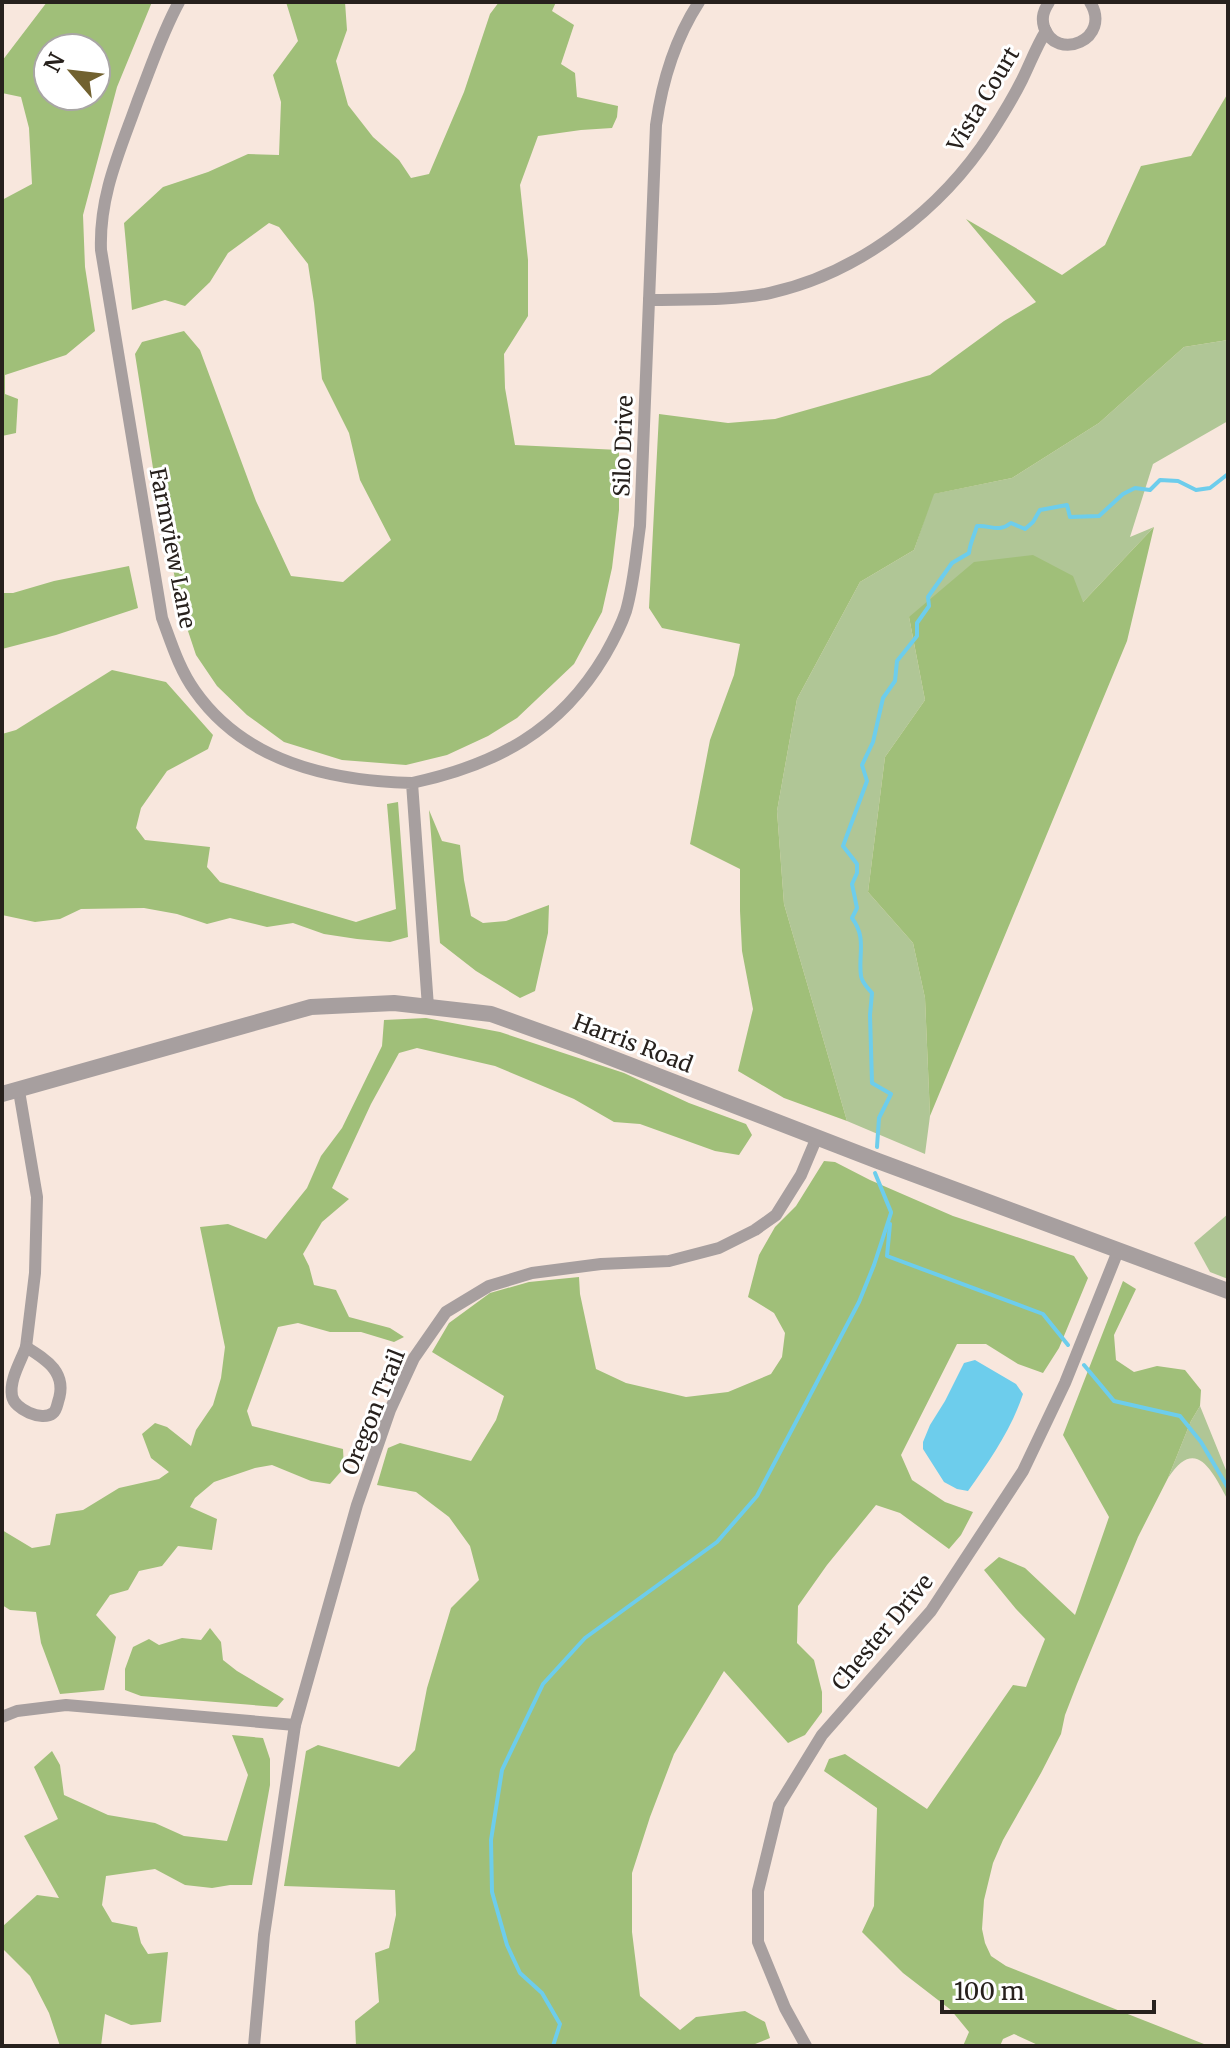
<svg xmlns="http://www.w3.org/2000/svg" width="1230" height="2048" viewBox="0 0 1230 2048" font-family="Merriweather,serif">
  <style>
    .green { fill: #b0c696 }
    .forest { fill: #a0bf79; fill-rule: evenodd }
    .water { fill: #6dcdec }
    .lines { fill: none; stroke-linecap: round; stroke-linejoin: round }
    .stream { stroke: #6dcdec; stroke-width: 4 }
    .minor { stroke: #a79f9f; stroke-width: 12 }
    .tertiary { stroke: #a79f9f; stroke-width: 16 }
    .labels { text-anchor: middle; stroke-width: 6; stroke-linejoin: round; paint-order: stroke }
    .street-label { font-size: 22px; fill: #27211d; stroke: #fff }
  </style>
  <rect width="100%" height="100%" fill="#f8e7dd"/>
  <!-- green -->
  <g class="green">
    <path d="M1228,340V421L1153,464L1130,537L1154,527L1082,603L909,617L925,700L885,757L868,892L913,943L925,998L930,1116L925,1154L847,1121L784,904L777,811L797,699L860,582L914,550L933,494L1012,478L1099,423L1184,347Z"/>
    <path d="M1228,1214V1279L1210,1272L1194,1243Z"/>
    <path d="M1200,1406L1228,1475V1500C1212,1471 1196,1435 1168,1478L1191,1421Z"/>
  </g>
  <!-- forest -->
  <g class="forest">
    <path d="M47,2H152L117,87L83,215L85,267L95,331L66,355L5,375V394L18,399L16,433L2,436V200L32,184L29,128L21,97L2,93V61ZM96,48V96H48V48Z"/>
    <path d="M286,2H345L347,30L336,61L348,105L373,137L399,160L411,178L429,174L464,92L490,14L499,2H556L552,11L574,25L561,64L575,73L577,97L618,106L617,117L612,128L581,130L538,136L520,185L528,260V316L504,354L505,388L515,445L619,450V510L612,568L602,612L574,664L517,718L488,736L447,755L406,765L342,760L284,742L247,715L217,686L196,655L182,613L169,549L153,468L135,354L142,342L184,331L200,350L256,501L291,576L343,582L391,540L360,480L349,433L322,379L314,303L308,264L279,227L269,223L228,253L210,282L185,306L165,300L132,310L124,223L163,187L208,172L248,154L279,155L281,102L273,75L298,41Z"/>
    <path d="M1228,93V340L1184,347L1099,423L1012,478L934,494L914,550L860,582L797,699L777,811L784,904L847,1121L784,1098L738,1071L753,1009L742,951L740,911V869L690,844L710,740L734,675L740,644L662,628L649,608L659,414L728,423L775,419L930,375L1004,321L1036,302L966,219L1062,275L1105,245L1141,166L1191,156Z"/>
    <path d="M1154,527L1127,641L930,1116L925,998L913,943L868,892L885,757L925,700L909,617L974,562L1033,555L1073,576L1083,602Z"/>
    <path d="M129,566L138,608L56,635L2,649V593H13L54,581Z"/>
    <path d="M112,670L166,682L213,735L208,749L167,771L141,808L136,828L145,840L210,847L207,867L220,882L356,922L396,909L387,804L398,802L408,937L390,942L357,939L324,934L293,923L267,927L230,918L207,924L177,914L144,908L81,909L60,919L35,922L2,915V734L16,730Z"/>
    <path d="M429,810L442,841L460,845L464,880L471,916L483,923L506,921L549,905L548,933L535,991L520,998L476,971L440,943Z"/>
    <path d="M426,1018L500,1032L624,1073L689,1103L746,1124L752,1135L739,1155L715,1151L640,1124L614,1122L574,1099L495,1066L417,1048L399,1053L371,1104L332,1188L349,1199L322,1222L303,1254L309,1266L314,1285L336,1290L349,1317L390,1328L404,1337L394,1342L361,1332H330L298,1323L278,1327L247,1411L252,1426L343,1449L344,1468L330,1484L311,1481L272,1465L255,1468L214,1482L195,1498L190,1507L217,1519L212,1550L178,1546L162,1566L139,1571L128,1590L110,1595L96,1615L116,1637L104,1690L60,1694L41,1643L36,1612L10,1610L2,1605V1530L32,1548L50,1545L56,1514L83,1510L119,1488L159,1479L169,1472L151,1458L142,1434L155,1423L167,1427L191,1446L196,1430L213,1405L221,1378L225,1347L200,1227L228,1224L266,1239L307,1188L321,1156L342,1128L382,1046L384,1020Z"/>
    <path d="M824,1161L835,1162L870,1180L953,1216L1074,1256L1088,1278L1059,1348L1043,1373L1018,1364L986,1344H957L901,1455L912,1480L945,1502L973,1512L961,1535L949,1549L900,1513L876,1505L827,1565L798,1606L797,1643L814,1660L822,1692V1712L805,1735L788,1743L724,1671L674,1754L650,1817L632,1873V1932L640,1996L680,2030L696,2017L745,2011L765,2022L770,2038L750,2046H356L355,2021L379,2002L375,1953L389,1948L396,1915L395,1890L284,1886L306,1751L318,1745L399,1767L415,1750L427,1688L451,1608L479,1580L470,1546L449,1517L416,1492L377,1485L388,1448L400,1443L471,1461L496,1420L504,1396L432,1352L449,1323L490,1293L529,1282L579,1277L580,1294L596,1369L626,1383L686,1397L728,1392L771,1374L782,1357L785,1333L774,1313L748,1297L759,1255L775,1227L796,1206Z"/>
    <path d="M1123,1281L1136,1289L1114,1335L1116,1360L1134,1372L1157,1366L1185,1370L1201,1390L1200,1406L1191,1421L1168,1478L1138,1537L1077,1684L1065,1715L1061,1734L1041,1773L1003,1840L993,1863L984,1900L982,1929L985,1943L991,1956L1006,1966L1209,2046H1040L1014,2034L1003,2039L1000,2046H963L969,2032L951,2010L903,1973L862,1932L874,1906L877,1808L824,1771L829,1759L845,1754L927,1809L1013,1685L1026,1687L1045,1639L1016,1609L984,1570L999,1557L1025,1568L1075,1615L1109,1517L1063,1435Z"/>
    <path d="M210,1628L221,1642L223,1660L237,1671L284,1699L277,1707L141,1696L125,1690V1669L133,1647L149,1639L159,1645L182,1638L201,1640Z"/>
    <path d="M232,1735L263,1738L270,1759V1785L252,1885H230L212,1888L185,1885L155,1869L106,1876L102,1905L112,1922L137,1927L141,1943L148,1954L168,1952L161,2022L131,2025L105,2014L101,2046H60L49,2013L30,1976L2,1948V1927L37,1895L59,1898L24,1836L58,1819L34,1767L52,1751L60,1765L64,1795L108,1815L155,1823L184,1836L227,1841L248,1775Z"/>
  </g>
  <!-- water -->
  <path class="water" d="M975,1360L1016,1384L1023,1394C1011,1430 990,1460 968,1491L957,1489L944,1482L923,1449V1442L930,1425L945,1401L964,1363Z"/>
  <g class="lines">
    <!-- stream -->
    <g class="stream">
      <path d="M877,1147L879,1118L891,1094L872,1083L870,1015L872,993C868,988 862,983 861,976C858,955 867,938 852,918L857,908L852,884L857,873V864L843,846L867,781L862,765L873,742L883,698L895,681L897,661L917,636V623L929,606L928,597L952,563L969,553C970,543 974,536 977,526C991,525 998,533 1011,523L1025,529L1033,522L1040,510L1067,505L1070,517L1099,516L1123,494L1135,488L1150,490L1160,480L1178,481L1196,490L1210,488L1228,474"/>
      <path d="M875,1173L891,1212"/>
      <path d="M890,1224L887,1256L1043,1314L1068,1345"/>
      <path d="M1084,1365L1114,1401L1180,1416L1201,1442L1228,1488"/>
      <path d="M553,2046L560,2024L542,1993L520,1973L507,1945L492,1892L491,1840L502,1770L543,1684L585,1638L717,1542L757,1496L859,1302L874,1265L891,1213"/>
    </g>
    <!-- minor -->
    <g class="minor">
      <path d="M179,2C162,33 151,67 138,100C120,151 99,195 101,250L162,618C171,642 179,669 195,691C245,762 330,781 412,783L428,1007"/>
      <path d="M1049,2C1044,10 1041,17 1044,27C1056,63 1113,39 1090,2"/>
      <path d="M649,300C689,299 731,301 770,293C860,273 942,209 991,133C1002,116 1013,98 1022,80C1030,64 1036,47 1046,31"/>
      <path d="M412,783C496,765 560,731 605,655C613,641 621,626 626,611C634,583 636,554 640,526L656,125C662,82 675,39 699,2"/>
      <path d="M19,1091L37,1197L35,1273L26,1347"/>
      <path d="M26,1347C47,1360 68,1373 58,1402C57,1406 56,1411 53,1413C42,1422 14,1409 12,1396C9,1380 21,1361 26,1347Z"/>
      <path d="M2,1717L17,1711L66,1705L295,1725"/>
      <path d="M254,2046L264,1935L295,1725L357,1505L390,1410L414,1358L446,1312L489,1286L532,1273L601,1264L669,1261L719,1248L755,1230L776,1215L801,1175L817,1137"/>
      <path d="M806,2046L785,2008L758,1942V1891L779,1805L822,1735L931,1611L1023,1471L1065,1383L1118,1251"/>
    </g>
    <!-- tertiary -->
    <path class="tertiary" d="M2,1094L311,1007L394,1003L491,1014L583,1047L878,1161L1228,1291"/>
  </g>
  <g class="labels">
    <!-- street labels -->
    <g class="street-label">
      <text transform="translate(983 99) rotate(-59)" y="8">Vista Court</text>
      <text transform="translate(623 446) rotate(-88)" y="8">Silo Drive</text>
      <text transform="translate(173 548) rotate(79)" y="8">Farmview Lane</text>
      <text transform="translate(633 1043) rotate(21)" y="8">Harris Road</text>
      <text transform="translate(373 1412) rotate(-68)" y="8">Oregon Trail</text>
      <text transform="translate(882 1632) rotate(-50)" y="8">Chester Drive</text>
    </g>
  </g>
  <!-- border -->
  <rect width="1230" height="2048" fill="none" stroke="#27211d" stroke-width="8"/>
  <!-- north arrow -->
  <g transform="translate(72 72) rotate(298)"><circle r="38" fill="#ffffff" stroke="#a9a6a5" stroke-width="2"/>
  <path d="M0-6L14 30L0 20L-14 30Z" fill="#71612f"/>
  <text y="-12" font-size="22" font-weight="bold" text-anchor="middle" fill="#27211d">N</text>
  </g>
  <!-- scale -->
  <path d="M942 2000v12h212v-12" fill="none" stroke="#27211d" stroke-width="4"/>
  <text x="954" y="2000" font-size="24" fill="#27211d" stroke="#ffffff" stroke-width="6" paint-order="stroke">100 m</text>
</svg>
